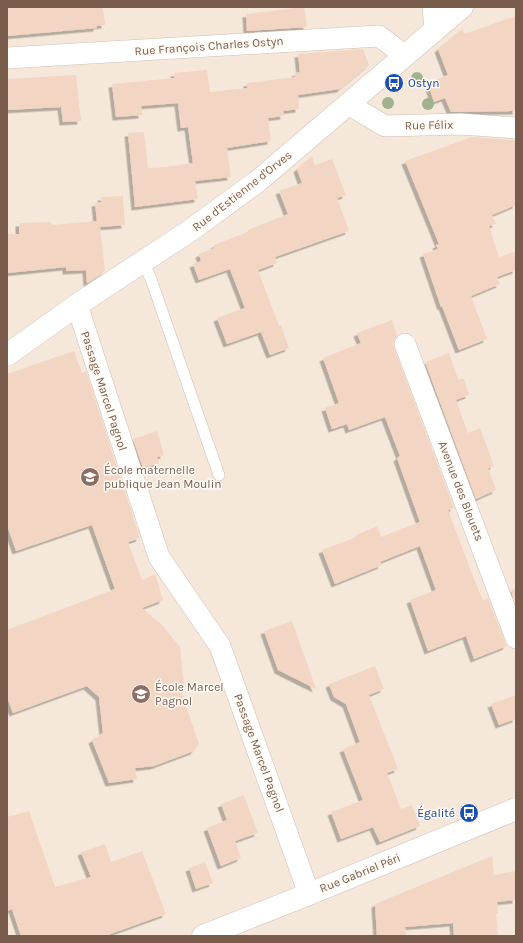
<svg xmlns="http://www.w3.org/2000/svg" width="523" height="943" viewBox="0 0 523 943" font-family="Karla,sans-serif">
  <style>
    .residential { fill: #f5e8da }
    .building { fill: #f3d5c3; filter: url(#shadow) }
    .lines { fill: none; stroke-linecap: round; stroke-linejoin: round }
    .lane-casing { stroke: #d1beb0; stroke-width: 12 }
    .street-casing { stroke: #d1beb0; stroke-width: 22 }
    .secondary-casing { stroke: #d6c0b0; stroke-width: 23 }
    .lane { stroke: #fff; stroke-width: 11 }
    .street { stroke: #fff; stroke-width: 21 }
    .secondary { stroke: #fff; stroke-width: 22 }
    .tree { fill: #a0b28e }
    .labels { text-anchor: middle; stroke-width: 3; stroke-linejoin: round; paint-order: stroke }
    .street-label { font-size: 12px; fill: #7a5c4d; stroke: #fffaf3 }
    .transit-label { font-size: 12px; fill: #164399; stroke: #fffaf3; text-anchor: start }
    .education-label { font-size: 12px; fill: #785e54; stroke: #fffaf3; text-anchor: start }
  </style>
  <defs>
    <filter id="shadow"><feDropShadow dx="-3.5" dy="3.5" stdDeviation="0" flood-color="#0004"/></filter>
  </defs>
  <rect width="100%" height="100%" fill="#fdf6ec"/>
  <!-- residential -->
  <rect class="residential" x="7" y="7" width="509" height="929"/>
  <!-- building -->
  <g class="building">
    <path d="M7,7H103L105,25L97,26V28L7,36Z"/>
    <path d="M304,7L307,27L247,31L246,14Z"/>
    <path d="M516,16V111L451,112L445,98L434,102L428,83L448,75L438,49L462,29L464,34Z"/>
    <path d="M363,49L369,65L340,89L298,95L299,109L283,111L284,116L268,118L271,141L227,148L231,177L195,181L198,199L135,207L128,133L144,132L148,168L166,167L193,163L188,127L181,128L178,103L141,106L142,115L116,117L112,84L174,78V73L207,70L210,92L247,88V83L295,77V73L300,72L298,54Z"/>
    <path d="M76,75L81,121L63,122L61,107L7,110V79Z"/>
    <path d="M472,137L516,140V205L492,215L496,224L489,226L499,257L516,251V270L497,277L500,284L471,296L487,339L459,350L442,306L441,307L423,254L438,249L436,245L439,244L405,161Z"/>
    <path d="M312,156L315,165L332,159L346,195L337,198L349,231L275,257L277,263L258,270L279,326L281,325L289,348L270,355L261,332L227,344L217,318L245,308L230,269L199,280L193,264L201,261L199,254L215,248L214,245L248,232V230L288,214L279,191L302,183L297,169Z"/>
    <path d="M123,196L125,225L100,227L105,271L91,281L87,283L86,270L66,271V267L7,273V234H19V223L51,222L52,225L97,221L95,203L101,202V197Z"/>
    <path d="M392,320L397,335L393,342L394,348L454,508L448,510L476,584L483,600L488,598L505,642L507,646L474,659L466,636L428,651L410,600L436,590L420,546L380,562L382,565L335,584L322,550L357,537L356,535L377,526L381,537L420,522L397,458L400,456L385,417L349,430L347,424L332,429L325,408L339,403L323,358L361,343L357,333Z"/>
    <path d="M74,351L82,373L86,371L140,538L128,542L142,580L155,574L163,600L142,608L163,626L180,647L184,684L179,685L199,744L194,751L154,766L135,768L137,779L109,783L92,740L103,733L99,697L87,686L13,713L7,697V630L115,589L92,525L16,551L7,525V374Z"/>
    <path d="M449,353L458,379H464L469,395L456,400L468,433L480,428L494,466L488,468L496,490L476,499L425,362Z"/>
    <path d="M157,431L164,455L157,457L159,463L143,468L133,439Z"/>
    <path d="M516,588V604L511,590Z"/>
    <path d="M292,621L316,689L278,670L264,631Z"/>
    <path d="M375,666L384,689L369,695L398,769L387,773L401,809L412,805L420,826L380,842L373,827L341,839L331,812L363,800L343,749L360,742L346,704L334,697L329,684Z"/>
    <path d="M516,695V719L499,725L491,704Z"/>
    <path d="M244,795L258,833L235,841L241,858L221,866L207,828L227,820L221,804Z"/>
    <path d="M29,811L55,887L91,877L81,852L105,844L111,862L142,851L166,914L105,936H21L12,909L7,911V817Z"/>
    <path d="M492,856L494,875L516,871V900L497,902L498,914H496L498,936H454L453,923L405,927L406,936H377L375,904Z"/>
    <path d="M205,862L213,883L196,889L189,868Z"/>
  </g>
  <g class="lines">
    <defs>
      <path id="lane" d="M143,261L152,282L219,475"/>
      <g id="street">
        <path d="M433,7L435,29"/>
        <path d="M7,58L379,36L405,56"/>
        <path d="M348,104L385,126L461,124L516,128"/>
        <path d="M77,305L159,557L220,646L309,894"/>
        <path d="M405,344L516,638"/>
      </g>
      <g id="secondary">
        <path d="M7,355L77,305L191,230L258,181L462,7"/>
        <path d="M203,936L309,894L516,809"/>
      </g>
    </defs>
    <!-- lane casing -->
    <use href="#lane" class="lane-casing"/>
    <!-- street casing -->
    <use href="#street" class="street-casing"/>
    <!-- secondary casing -->
    <use href="#secondary" class="secondary-casing"/>
    <!-- lane -->
    <use href="#lane" class="lane"/>
    <!-- street -->
    <use href="#street" class="street"/>
    <!-- secondary -->
    <use href="#secondary" class="secondary"/>
  </g>
  <!-- trees -->
  <g class="tree">
    <circle cx="417" cy="78" r="6"/>
    <circle cx="388" cy="103" r="6"/>
    <circle cx="428" cy="104" r="6"/>
  </g>
  <!-- icons -->
  <defs>
    <symbol id="bus-disc" viewBox="-11 -11 22 22"><circle r="9.5" fill="#1a4fb4" stroke="#fffaf3"/><path d="M-5-6H5V4H4V6H2V4H-2V6H-4V4H-5ZM-3.5-4V0h7V-4ZM-3.5 1.2v1.5H-2V1.2ZM2 1.2v1.5H3.5V1.2Z" fill="#fff"/></symbol>
    <symbol id="school-disc" viewBox="-11 -11 22 22"><circle r="9.5" fill="#8d6e63" stroke="#fffaf3"/><path d="M0-5L7-2L0 1L-7-2ZM-4 1L0 2.5L4 1V4Q0 6-4 4Z" fill="#fff"/></symbol>
  </defs>
  <g fill-rule="evenodd">
    <use href="#bus-disc" x="383" y="72" width="22" height="22"/>
    <use href="#school-disc" x="79" y="466" width="22" height="22"/>
    <use href="#school-disc" x="130" y="683" width="22" height="22"/>
    <use href="#bus-disc" x="458" y="802" width="22" height="22"/>
  </g>
  <g class="labels">
    <!-- street labels -->
    <g class="street-label">
      <text transform="translate(209 46) rotate(-4)" y="4">Rue François Charles Ostyn</text>
      <text transform="translate(429 125) rotate(-1)" y="4">Rue Félix</text>
      <text transform="translate(242 191) rotate(-38)" y="4">Rue d'Estienne d'Orves</text>
      <text transform="translate(104 391) rotate(72)" y="4">Passage Marcel Pagnol</text>
      <text transform="translate(461 491) rotate(69)" y="4">Avenue des Bleuets</text>
      <text transform="translate(259 753) rotate(70)" y="4">Passage Marcel Pagnol</text>
      <text transform="translate(360 873) rotate(-22)" y="4">Rue Gabriel Péri</text>
    </g>
    <!-- transit labels -->
    <g class="transit-label">
      <text x="408" y="87">Ostyn</text>
      <text x="455" y="817" text-anchor="end">Égalité</text>
    </g>
    <!-- education labels -->
    <g class="education-label">
      <text x="104" y="474">École maternelle<tspan x="104" dy="14">publique Jean Moulin</tspan></text>
      <text x="155" y="691">École Marcel<tspan x="155" dy="14">Pagnol</tspan></text>
    </g>
  </g>
  <!-- border -->
  <rect width="523" height="943" fill="none" stroke="#7a5c4d" stroke-width="16"/>
</svg>
